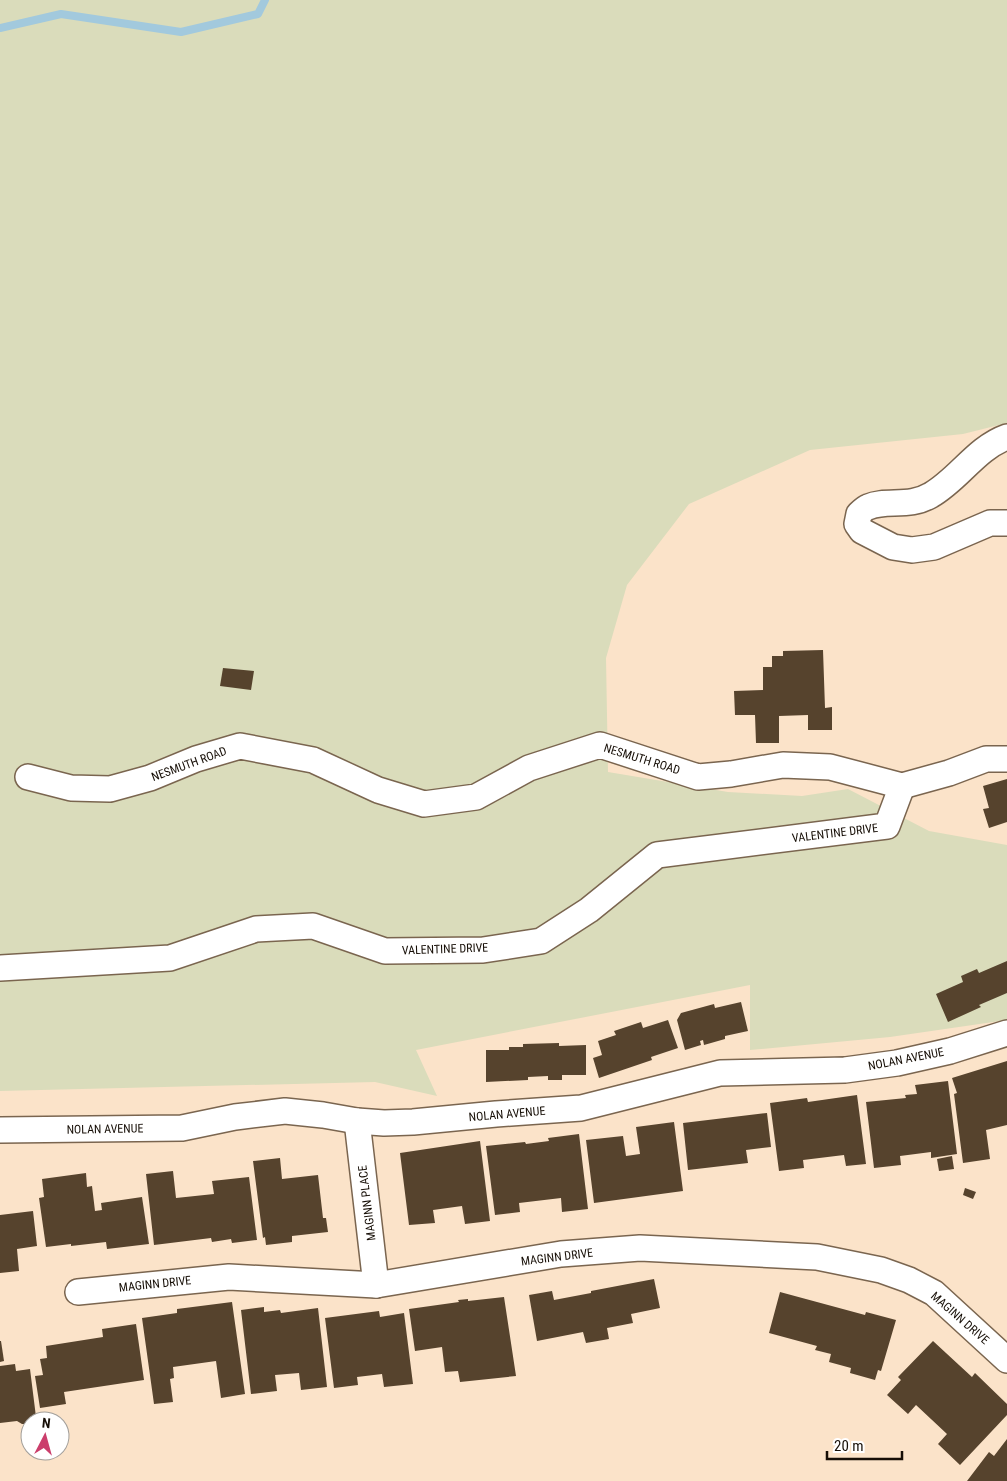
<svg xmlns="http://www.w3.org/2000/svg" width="1007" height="1481" viewBox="0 0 1007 1481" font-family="'Roboto Condensed',sans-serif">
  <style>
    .green { fill: #dadcbb }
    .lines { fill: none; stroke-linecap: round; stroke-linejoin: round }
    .stream { stroke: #a2c9dd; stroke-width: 8 }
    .building { fill: #56432d }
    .minor-casing { stroke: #7a654f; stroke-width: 28 }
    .minor { stroke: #fff; stroke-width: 25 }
    .labels { text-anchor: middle; stroke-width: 5; stroke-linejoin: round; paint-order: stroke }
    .street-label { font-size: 12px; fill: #160e06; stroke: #fff }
  </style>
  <rect width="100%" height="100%" fill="#fbe3c9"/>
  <!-- green -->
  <path class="green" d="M0,0H1007V423L963,434L810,450L689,504L627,585L606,658L608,772L728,792L802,796L848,789L929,831L1007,845V1020L890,1037L750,1050V985L416,1050L437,1096L375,1082L0,1091Z"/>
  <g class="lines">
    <!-- stream -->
    <path class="stream" d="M0,28L61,14L181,32L258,14L265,0"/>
  </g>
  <!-- building -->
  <g class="building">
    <path d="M823,650L825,708L832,707V730H808V715L779,716V743H756L755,715H735L734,691L763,690V667H772V656H783V651Z"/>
    <path d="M223,668L254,671L251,690L220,686Z"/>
    <path d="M1007,779V822L989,828L983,809L989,808L983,786Z"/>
    <path d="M1007,961V993L979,1005L981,1007L948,1022L936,994L963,982L961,976L977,969L979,973Z"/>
    <path d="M741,1002L748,1031L725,1036V1039L704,1045L703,1040L700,1041L701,1045L685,1050L677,1020L681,1013L714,1004L715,1008Z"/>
    <path d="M668,1020L678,1048L651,1057L652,1060L599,1078L593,1058L602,1055L598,1041L616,1035L614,1031L641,1022L643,1028Z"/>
    <path d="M559,1043V1046L586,1045V1075H562V1080H548V1076L528,1077V1080L486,1082V1050H509V1047H523V1044Z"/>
    <path d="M1007,1061V1125L986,1130L990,1159L963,1163L954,1094L957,1093L952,1078Z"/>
    <path d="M948,1081L957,1154L931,1158V1152L900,1156L901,1165L874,1168L866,1102L906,1098L905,1095L917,1094L915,1085Z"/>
    <path d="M857,1095L866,1164L846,1166L844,1155L803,1160L804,1168L779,1171L770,1103L807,1098L808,1102Z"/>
    <path d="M767,1113L771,1147L746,1150L748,1163L688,1170L683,1123Z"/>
    <path d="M674,1122L683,1191L594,1203L586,1140L623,1136L626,1156L640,1154L636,1127Z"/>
    <path d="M579,1134L588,1209L562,1212L561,1198L519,1203L520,1212L495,1215L486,1146L525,1142L526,1144L549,1141L548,1138Z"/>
    <path d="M480,1141L490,1221L465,1224L462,1206L433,1210L435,1223L409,1225L400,1153Z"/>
    <path d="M952,1156L954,1169L939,1171L937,1159Z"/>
    <path d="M280,1158L282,1179L318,1175L323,1218H326L328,1232L292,1236V1242L266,1245L265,1237L263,1238L253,1161Z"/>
    <path d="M173,1171L176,1198L214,1194L212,1181L249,1177L257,1240L232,1243L231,1239L212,1242L211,1238L154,1245L146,1174Z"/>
    <path d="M86,1173L87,1187L92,1186L95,1211L102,1210L101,1203L142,1197L149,1244L107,1249L106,1242L71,1246V1244L46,1247L39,1198L44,1197L42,1179Z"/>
    <path d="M965,1188L976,1192L973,1199L963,1195Z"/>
    <path d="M33,1211L37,1246L17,1249L19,1271L0,1273V1215Z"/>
    <path d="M654,1279L660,1308L631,1314L633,1323L607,1328L609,1339L586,1343L583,1332L537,1341L529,1295L552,1291L554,1300L591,1293V1291Z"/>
    <path d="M780,1292L865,1315L866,1312L896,1320L881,1371L878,1370L875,1380L850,1373L851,1368L829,1362L831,1354L815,1350L817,1346L769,1333Z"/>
    <path d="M504,1297L516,1376L460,1382L458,1371L445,1372L442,1347L415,1351L409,1309L459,1302L458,1300L468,1299V1301Z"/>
    <path d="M232,1302L245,1394L221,1398L216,1361L173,1367L174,1378L170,1379L173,1402L154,1404L142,1318L177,1313V1309Z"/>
    <path d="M264,1307V1312L280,1310L281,1313L318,1308L327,1387L301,1390L299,1373L275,1375L277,1391L251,1394L241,1310Z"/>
    <path d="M379,1311L380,1317L404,1313L413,1384L384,1387L382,1374L357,1377L358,1385L334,1388L325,1318Z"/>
    <path d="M136,1324L144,1380L64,1392L66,1404L40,1408L35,1376L43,1375L40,1359L47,1358L46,1346L103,1337L102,1329Z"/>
    <path d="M0,1341H1L4,1361L0,1362Z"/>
    <path d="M933,1341L972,1377L975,1373L1007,1404V1415L960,1465L938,1444L947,1434L916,1405L908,1414L887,1395L901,1380L898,1377Z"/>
    <path d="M15,1364L16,1371L30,1369L36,1417L33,1421H30L29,1424H22L17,1421L0,1423V1366Z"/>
    <path d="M1007,1439V1481H967L989,1452L994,1456Z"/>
  </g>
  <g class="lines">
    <defs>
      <g id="minor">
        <path d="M1007,437C976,448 959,479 931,495C910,508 886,499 868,507C865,508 861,512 859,514L857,524L862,531L893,547L912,550L934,547L990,523H1007"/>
        <path d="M28,777L71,788L110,789L150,778L196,759L240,746L313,760L378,790L424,804L476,797L529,768L600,745L698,777L731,774L783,765L830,767L902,786L949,773L986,759H1007"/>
        <path d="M0,968L170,958L256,929L313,926L385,951L483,950L541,941L589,910L657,855L887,826L902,786"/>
        <path d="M357,1121L376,1285"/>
        <path d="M0,1130L182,1128L235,1117L285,1111L323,1115L357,1121L384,1123L413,1122L496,1114L581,1108L720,1073L845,1070L897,1063L950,1051L1007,1033"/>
        <path d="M78,1292L229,1277L376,1285L561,1254L640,1248L817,1257L881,1270L909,1280L934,1293L1007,1360"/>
      </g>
    </defs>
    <!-- minor casing -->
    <use href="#minor" class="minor-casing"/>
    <!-- minor -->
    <use href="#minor" class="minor"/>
  </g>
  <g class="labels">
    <!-- street labels -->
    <g class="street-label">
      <text transform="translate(642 759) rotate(17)" y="4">NESMUTH ROAD</text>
      <text transform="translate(189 764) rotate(-20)" y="4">NESMUTH ROAD</text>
      <text transform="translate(835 833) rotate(-7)" y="4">VALENTINE DRIVE</text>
      <text transform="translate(445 949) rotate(-2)" y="4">VALENTINE DRIVE</text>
      <text transform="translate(906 1059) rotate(-11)" y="4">NOLAN AVENUE</text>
      <text transform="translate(507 1114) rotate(-5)" y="4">NOLAN AVENUE</text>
      <text transform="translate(105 1129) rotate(-1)" y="4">NOLAN AVENUE</text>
      <text transform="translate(367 1203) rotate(-97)" y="4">MAGINN PLACE</text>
      <text transform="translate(557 1257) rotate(-7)" y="4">MAGINN DRIVE</text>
      <text transform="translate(155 1284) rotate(-6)" y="4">MAGINN DRIVE</text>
      <text transform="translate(960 1318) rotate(41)" y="4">MAGINN DRIVE</text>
    </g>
  </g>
  <!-- north arrow -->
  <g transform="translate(45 1436) rotate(6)"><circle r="24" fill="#ffffff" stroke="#a29f9b"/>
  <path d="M0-4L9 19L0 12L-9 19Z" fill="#cb3e6c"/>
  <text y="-8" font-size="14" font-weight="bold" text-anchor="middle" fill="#160e06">N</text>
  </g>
  <!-- scale -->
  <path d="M827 1451v8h75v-8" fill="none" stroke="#160e06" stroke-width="2.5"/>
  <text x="834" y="1451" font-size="15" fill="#160e06" stroke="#ffffff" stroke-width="4" paint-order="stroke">20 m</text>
</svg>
